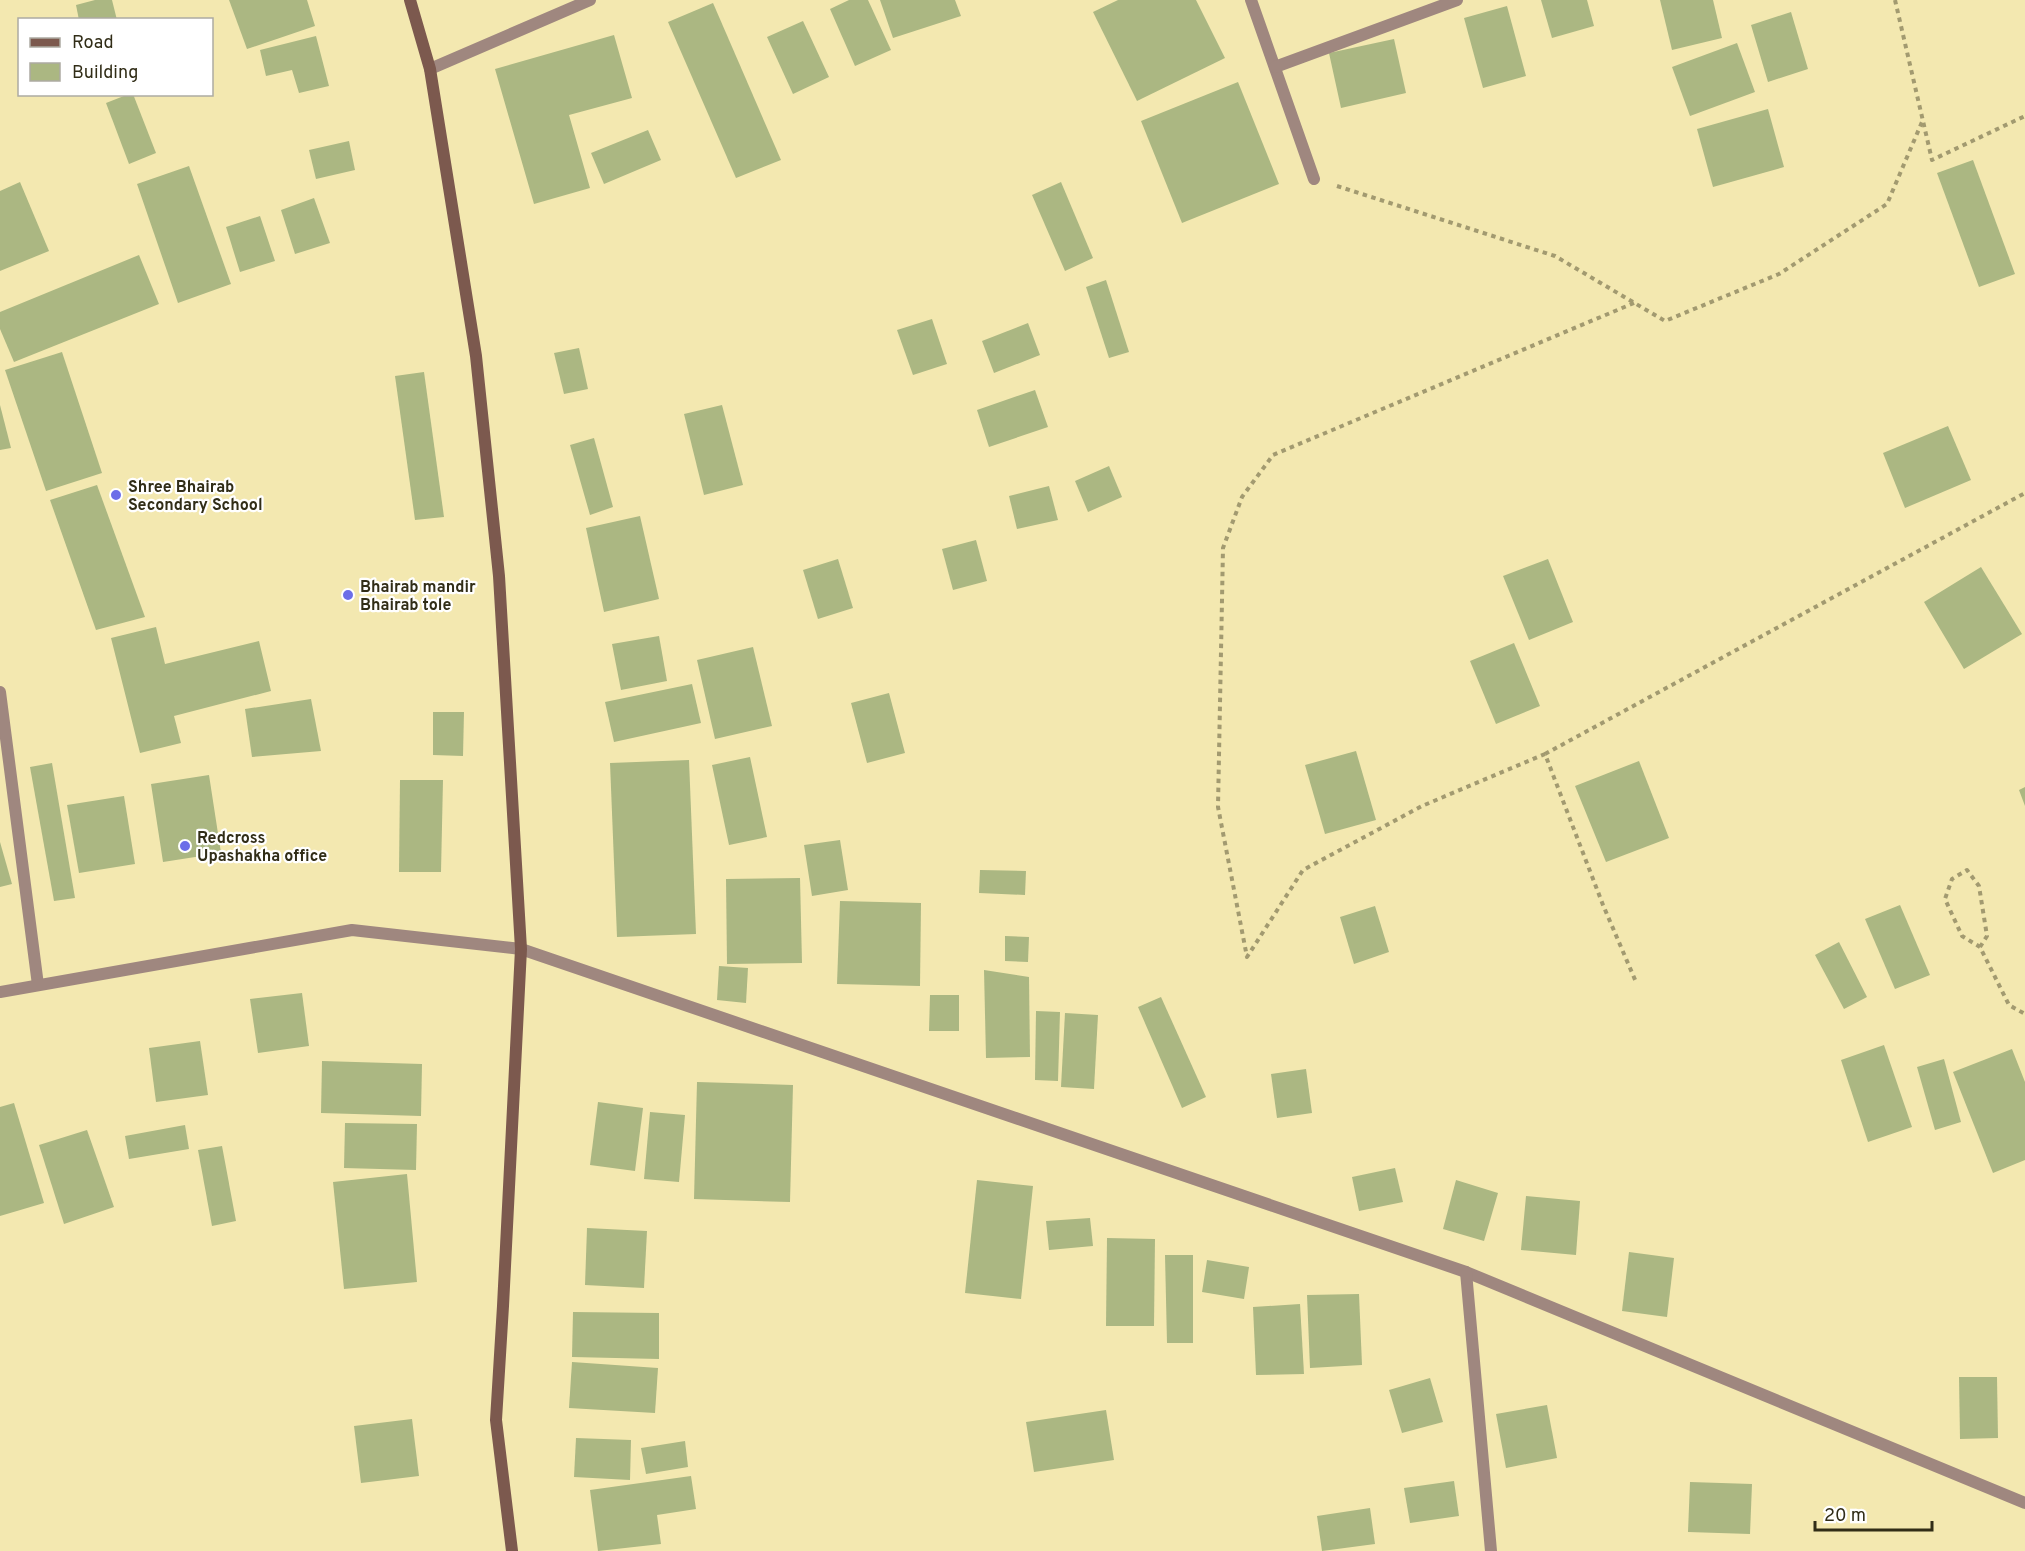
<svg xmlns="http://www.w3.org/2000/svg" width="2025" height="1551" viewBox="0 0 2025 1551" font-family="Overpass,sans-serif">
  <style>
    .building { fill: #abb782 }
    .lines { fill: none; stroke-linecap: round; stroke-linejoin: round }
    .path { stroke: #a29a70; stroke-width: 4; stroke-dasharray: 4.5 4.5; stroke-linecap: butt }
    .minor { stroke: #9f877f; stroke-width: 12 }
    .secondary { stroke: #7c594e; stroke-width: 12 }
    .poi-dot { fill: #6c6ee8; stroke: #fff; stroke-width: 2 }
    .labels { text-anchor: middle; stroke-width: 4.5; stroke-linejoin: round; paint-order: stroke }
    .poi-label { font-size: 16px; font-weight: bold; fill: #312d17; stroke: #fff; text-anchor: start }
  </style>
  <rect width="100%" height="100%" fill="#f3e8b0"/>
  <!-- building -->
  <g class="building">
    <path d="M95,0H112L117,20H79L76,5Z"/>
    <path d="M229,0H307L315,26L247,49Z"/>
    <path d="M849,0H868L891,50L855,66L830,9Z"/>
    <path d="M880,0H955L961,16L893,38Z"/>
    <path d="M1118,0H1196L1225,58L1137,101L1093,12Z"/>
    <path d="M1541,0H1587L1594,26L1552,38Z"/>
    <path d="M1660,0H1713L1722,38L1672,50Z"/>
    <path d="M713,3L781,160L736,178L668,22Z"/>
    <path d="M1507,6L1526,76L1483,88L1464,18Z"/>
    <path d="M1791,12L1808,69L1768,82L1751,25Z"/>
    <path d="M803,21L829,77L793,94L767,37Z"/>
    <path d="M614,35L632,98L569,115L590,188L534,204L495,69Z"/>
    <path d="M316,36L329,86L299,93L292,70L266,76L260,50Z"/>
    <path d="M1394,39L1406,93L1341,108L1329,53Z"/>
    <path d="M1737,43L1755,92L1690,116L1672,67Z"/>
    <path d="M1238,82L1279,184L1182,223L1141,121Z"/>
    <path d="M129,94H133L156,153L129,164L106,103Z"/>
    <path d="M1768,109L1784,167L1713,187L1697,129Z"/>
    <path d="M648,130L661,160L604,184L591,153Z"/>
    <path d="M349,141L355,170L316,179L309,150Z"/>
    <path d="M1973,160L2015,274L1979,287L1937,173Z"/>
    <path d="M189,166L231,284L178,303L137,184Z"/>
    <path d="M20,182L49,251L0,271V191Z"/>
    <path d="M1061,182L1093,258L1065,271L1032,195Z"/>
    <path d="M314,198L330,243L295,254L281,210Z"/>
    <path d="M260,216L275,261L240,272L226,227Z"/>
    <path d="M139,255L159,304L14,362L0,329V312Z"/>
    <path d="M1106,280L1129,352L1109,358L1086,287Z"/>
    <path d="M932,319L947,364L913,375L897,330Z"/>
    <path d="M1028,323L1040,355L994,373L982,341Z"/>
    <path d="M579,348L588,389L564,394L554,353Z"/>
    <path d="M62,352L102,473L46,491L5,370Z"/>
    <path d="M424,372L444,517L415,520L395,376Z"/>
    <path d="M1035,390L1048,427L989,447L977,410Z"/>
    <path d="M0,405L11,448L0,450Z"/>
    <path d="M722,405L743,485L704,495L684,414Z"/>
    <path d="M1948,426L1971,480L1905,508L1883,453Z"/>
    <path d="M594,438L613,507L590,515L570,445Z"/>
    <path d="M1109,466L1122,497L1088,512L1075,481Z"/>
    <path d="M97,485L145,617L96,630L50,500Z"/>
    <path d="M1049,486L1058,520L1017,529L1009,496Z"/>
    <path d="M640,516L659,599L604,612L586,528Z"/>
    <path d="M976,540L987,581L953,590L942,549Z"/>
    <path d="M838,559L853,608L818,619L803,570Z"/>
    <path d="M1548,559L1573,622L1529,640L1503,576Z"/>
    <path d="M1981,567L2022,634L1964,669L1924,602Z"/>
    <path d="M156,627L165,664L259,641L271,691L174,716L181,743L140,753L111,638Z"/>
    <path d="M659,636L667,681L621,690L612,644Z"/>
    <path d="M1514,643L1540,706L1496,724L1470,661Z"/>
    <path d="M753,647L772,726L715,739L697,660Z"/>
    <path d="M692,684L701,723L614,742L605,702Z"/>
    <path d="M889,693L905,753L867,763L851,703Z"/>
    <path d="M311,699L321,751L252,757L245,709Z"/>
    <path d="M433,712H464L463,756L433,755Z"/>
    <path d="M1356,751L1376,820L1325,834L1305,765Z"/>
    <path d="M750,757L767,837L729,845L712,765Z"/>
    <path d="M689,760L696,934L617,937L610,763Z"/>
    <path d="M1639,761L1669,838L1606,862L1575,786Z"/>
    <path d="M52,763L75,898L54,901L30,767Z"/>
    <path d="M209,775L221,853L163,862L151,784Z"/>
    <path d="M400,780H443L441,872H399Z"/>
    <path d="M2025,787V806L2019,790Z"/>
    <path d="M124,796L135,864L79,873L67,805Z"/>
    <path d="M840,840L848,890L812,896L804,845Z"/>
    <path d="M0,842L12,884L0,887Z"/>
    <path d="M980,870L1026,871L1025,895L979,893Z"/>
    <path d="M800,878L802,963L727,964L726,879Z"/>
    <path d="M840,901L921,903L920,986L837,984Z"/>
    <path d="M1900,905L1930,975L1895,989L1865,919Z"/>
    <path d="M1375,906L1389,952L1354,964L1340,917Z"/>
    <path d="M1005,936L1029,937L1028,962L1005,961Z"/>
    <path d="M1839,942L1867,997L1844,1009L1815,955Z"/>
    <path d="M719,966L748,968L746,1003L717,1000Z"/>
    <path d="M984,970L1029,977L1030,1057L986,1058Z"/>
    <path d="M302,993L309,1046L258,1053L250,999Z"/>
    <path d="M930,995H959V1031H929Z"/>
    <path d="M1161,997L1206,1097L1182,1108L1138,1007Z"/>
    <path d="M1036,1011L1060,1012L1058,1081L1035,1080Z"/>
    <path d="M1065,1013L1098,1015L1094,1089L1061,1087Z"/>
    <path d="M200,1041L208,1095L156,1102L149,1048Z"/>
    <path d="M1884,1045L1912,1127L1868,1142L1841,1060Z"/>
    <path d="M2012,1049L2025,1082V1160L1993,1173L1953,1072Z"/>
    <path d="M1944,1059L1961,1122L1935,1130L1917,1067Z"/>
    <path d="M322,1061L422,1064L421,1116L321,1113Z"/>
    <path d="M1306,1069L1312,1113L1277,1118L1271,1074Z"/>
    <path d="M697,1082L793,1085L790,1202L694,1199Z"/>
    <path d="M598,1102L643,1108L635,1171L590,1165Z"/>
    <path d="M14,1103L44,1203L0,1216V1107Z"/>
    <path d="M650,1112L685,1115L679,1182L644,1179Z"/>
    <path d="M345,1123L417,1124L416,1170L344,1168Z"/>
    <path d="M185,1125L189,1149L129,1159L125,1136Z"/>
    <path d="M87,1130L114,1207L64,1224L39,1145Z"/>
    <path d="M222,1146L236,1221L212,1226L198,1150Z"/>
    <path d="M1395,1168L1403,1202L1359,1211L1352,1177Z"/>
    <path d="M407,1174L417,1282L344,1289L333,1182Z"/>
    <path d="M977,1180L1033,1186L1021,1299L965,1293Z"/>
    <path d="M1456,1180L1498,1193L1484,1241L1443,1229Z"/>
    <path d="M1526,1196L1580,1201L1576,1255L1521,1250Z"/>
    <path d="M1090,1218L1093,1246L1049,1250L1046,1221Z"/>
    <path d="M587,1228L647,1231L644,1288L585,1285Z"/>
    <path d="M1107,1238L1155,1239L1154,1326H1106Z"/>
    <path d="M1629,1252L1674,1258L1667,1317L1622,1311Z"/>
    <path d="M1165,1255H1193V1343H1167Z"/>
    <path d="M1207,1260L1249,1267L1244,1299L1202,1292Z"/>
    <path d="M1359,1294L1362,1365L1310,1368L1307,1295Z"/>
    <path d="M1300,1304L1304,1374L1256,1375L1253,1307Z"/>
    <path d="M573,1312L659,1313V1359L572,1357Z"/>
    <path d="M572,1362L658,1368L655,1413L569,1408Z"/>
    <path d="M1959,1377H1997L1998,1438L1960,1439Z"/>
    <path d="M1430,1378L1443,1422L1402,1433L1389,1390Z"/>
    <path d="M1547,1405L1557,1458L1506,1468L1496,1414Z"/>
    <path d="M1106,1410L1114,1460L1034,1472L1026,1422Z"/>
    <path d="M412,1419L419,1476L361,1483L354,1426Z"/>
    <path d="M576,1438L631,1440L630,1480L574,1477Z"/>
    <path d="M685,1441L688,1467L646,1474L641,1448Z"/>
    <path d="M691,1476L696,1509L657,1515L661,1544L598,1551L590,1490Z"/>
    <path d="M1454,1481L1459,1516L1410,1523L1404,1488Z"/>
    <path d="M1690,1482L1752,1484L1750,1534L1688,1532Z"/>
    <path d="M1370,1508L1375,1544L1322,1551L1317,1516Z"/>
  </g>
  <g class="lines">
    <!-- path -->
    <g class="path">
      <path d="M1895,0L1932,160L2025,116"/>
      <path d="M1337,186L1555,256L1665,321L1779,274L1887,204L1922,122"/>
      <path d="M1634,303L1273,455L1242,497L1223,548L1218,807L1247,957L1303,870L1422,806L1545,754L1603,905L1636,982"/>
      <path d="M1545,754L2025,493"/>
      <path d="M1980,947L1987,936L1979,886L1967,870L1952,879L1945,899L1962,936L1980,947L2009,1005L2025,1014"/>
    </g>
    <!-- minor -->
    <g class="minor">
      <path d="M1251,0L1314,179"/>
      <path d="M1275,67L1457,0"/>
      <path d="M430,69L590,0"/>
      <path d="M0,692L38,985"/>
      <path d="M0,992L352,930L521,949L1466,1272L2025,1503"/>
      <path d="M1466,1272L1491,1551"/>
    </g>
    <!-- secondary -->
    <path class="secondary" d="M410,0L430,69L476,356L499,576L521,949L503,1306L496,1420L512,1551"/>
  </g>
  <!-- markers -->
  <g class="poi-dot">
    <circle cx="116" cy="495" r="6"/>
    <circle cx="348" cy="595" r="6"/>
    <circle cx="185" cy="846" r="6"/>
  </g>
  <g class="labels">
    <!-- poi labels -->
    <g class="poi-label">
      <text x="128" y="492">Shree Bhairab<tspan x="128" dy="18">Secondary School</tspan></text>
      <text x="360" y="592">Bhairab mandir<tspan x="360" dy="18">Bhairab tole</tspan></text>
      <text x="197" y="843">Redcross<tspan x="197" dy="18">Upashakha office</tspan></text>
    </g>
  </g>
  <!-- legend -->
  <rect x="18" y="18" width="195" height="78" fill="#ffffff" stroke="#adaba2" stroke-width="1.5"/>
  <rect x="30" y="38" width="30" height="9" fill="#7c594e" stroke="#adaba2" stroke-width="1.5"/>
  <text x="72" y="48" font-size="18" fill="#312d17">Road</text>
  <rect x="30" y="63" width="30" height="18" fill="#abb782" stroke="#adaba2" stroke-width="1.5"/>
  <text x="72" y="78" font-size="18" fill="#312d17">Building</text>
  <!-- scale -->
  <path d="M1815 1521v9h117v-9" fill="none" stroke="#312d17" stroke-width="3"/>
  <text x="1824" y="1521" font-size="18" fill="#312d17" stroke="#ffffff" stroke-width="4.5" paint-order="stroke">20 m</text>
</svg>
